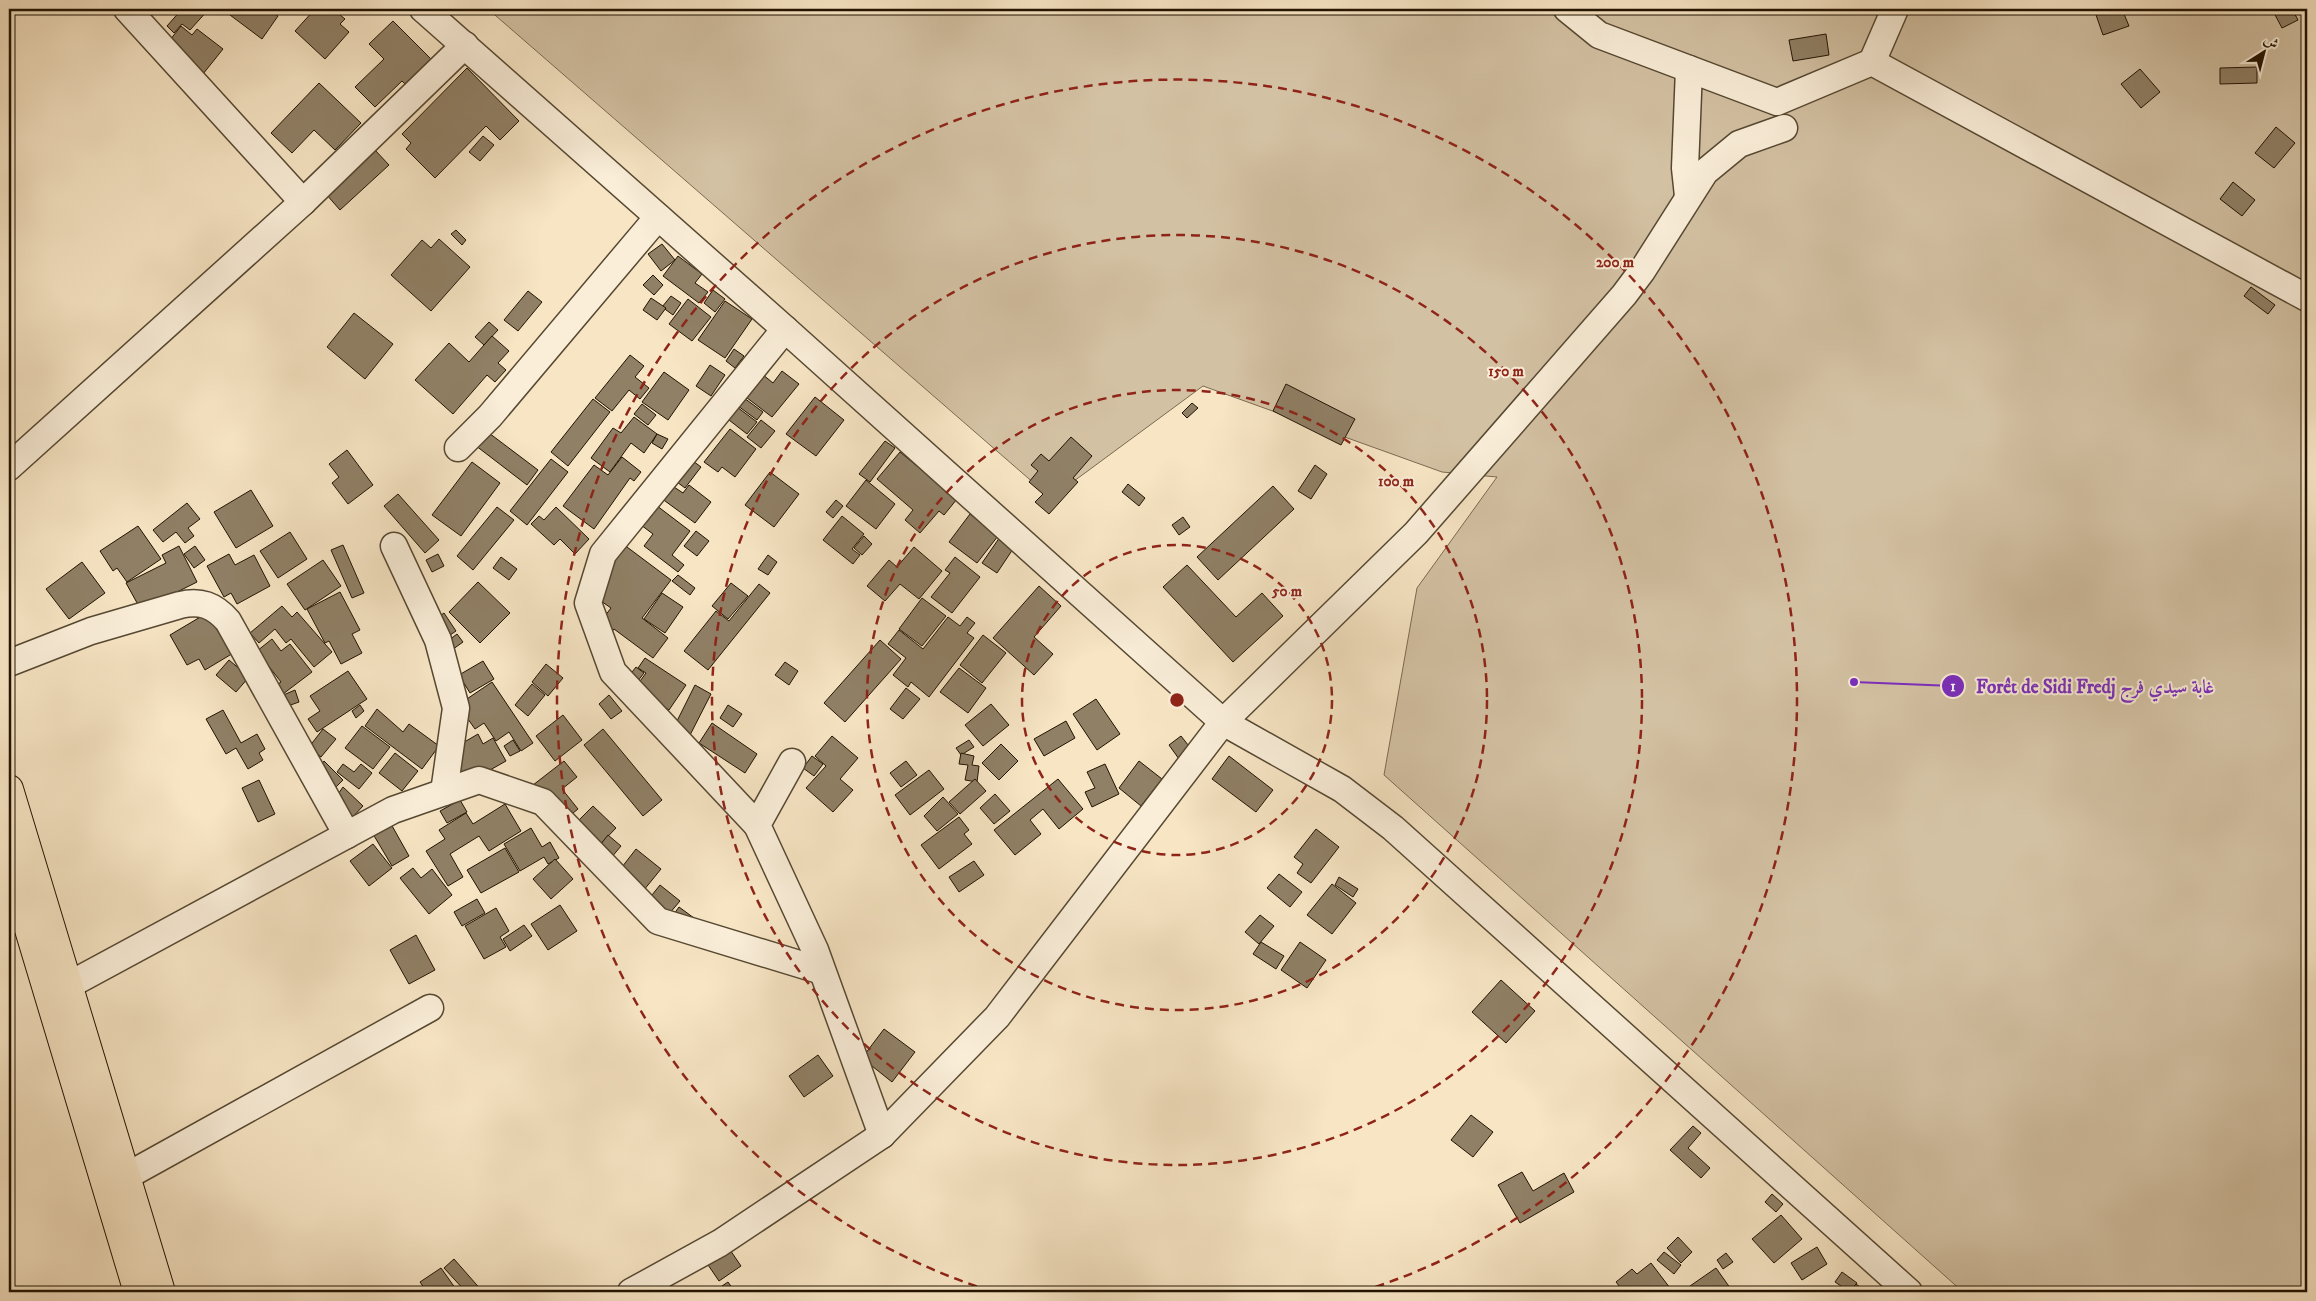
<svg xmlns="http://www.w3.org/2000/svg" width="2316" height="1301" viewBox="0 0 2316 1301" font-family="'IM FELL DW Pica',Amiri,serif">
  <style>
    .green { fill: #d3c1a3; stroke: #7a6a52 }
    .building { fill: #908066; stroke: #211301 }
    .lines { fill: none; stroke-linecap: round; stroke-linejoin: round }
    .minor-casing { stroke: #564832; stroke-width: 29 }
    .major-casing { stroke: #211301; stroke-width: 30 }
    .minor { stroke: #faeed9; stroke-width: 26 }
    .major { stroke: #f7e5c4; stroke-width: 28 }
    .ring { fill: none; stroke: #8f2418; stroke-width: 2.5; stroke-dasharray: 9 6 }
    .centre { fill: #8f2418; stroke: #faeed9; stroke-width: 2.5 }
    .ring-label { font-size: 15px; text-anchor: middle; font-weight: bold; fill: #8f2418; stroke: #faeed9; stroke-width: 4; stroke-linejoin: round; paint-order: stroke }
    .leader { fill: none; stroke: #7b2cbf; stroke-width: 2 }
    .callout-dot { fill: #7b2cbf; stroke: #faeed9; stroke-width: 2 }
    .mark-label { font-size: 15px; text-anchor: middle; font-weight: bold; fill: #fff }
    .callout-label { font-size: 19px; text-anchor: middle; font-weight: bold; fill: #7b2cbf; stroke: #faeed9; stroke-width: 4; stroke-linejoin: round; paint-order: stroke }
  </style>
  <rect width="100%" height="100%" fill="#f7e5c4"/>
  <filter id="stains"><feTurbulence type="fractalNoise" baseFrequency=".004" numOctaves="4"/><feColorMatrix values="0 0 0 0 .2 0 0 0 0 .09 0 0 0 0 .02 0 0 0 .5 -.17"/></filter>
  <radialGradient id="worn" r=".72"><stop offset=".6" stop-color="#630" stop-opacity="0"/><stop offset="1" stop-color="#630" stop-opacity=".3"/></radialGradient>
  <!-- green -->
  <path class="green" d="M488,9H2307V1292H1963L1384,775L1417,588L1497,477L1442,472L1203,386L1051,498Z"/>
  <!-- building -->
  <g class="building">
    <path d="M182,9H209L190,30L182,24L174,33L167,26Z"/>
    <path d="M228,9H268L278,16L262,39L226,12Z"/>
    <path d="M315,9H333L345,19L340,24L349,32L325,59L295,31Z"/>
    <path d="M2094,9H2131V11L2124,14L2129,26L2103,35Z"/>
    <path d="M2272,9H2292L2298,20L2282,28Z"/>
    <path d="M393,21L431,59L405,84L402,81L375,107L355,87L384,59L369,44Z"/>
    <path d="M181,26L192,35L197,29L223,49L203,74L166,45Z"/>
    <path d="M1826,34L1829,55L1793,61L1789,40Z"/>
    <path d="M2257,67V83L2220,84V68Z"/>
    <path d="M467,68L519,121L500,140L486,126L435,178L406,149L411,143L402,134Z"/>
    <path d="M2140,69L2160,92L2141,108L2121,84Z"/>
    <path d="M319,83L361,123L335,150L314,130L292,153L271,133Z"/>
    <path d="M2276,127L2295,143L2274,168L2255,153Z"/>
    <path d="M483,136L494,145L480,161L469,152Z"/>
    <path d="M374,149L389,165L340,210L326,194Z"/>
    <path d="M2233,182L2255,200L2242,216L2220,199Z"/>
    <path d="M456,230L466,240L462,245L451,234Z"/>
    <path d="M439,239L470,267L431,311L391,275L422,240L431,248Z"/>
    <path d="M662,244L675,260L661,271L648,254Z"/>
    <path d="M678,256L702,274L695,283L708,292L699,303L663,276Z"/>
    <path d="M653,275L663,285L654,295L643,285Z"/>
    <path d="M2251,287L2275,305L2268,314L2244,296Z"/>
    <path d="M713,290L725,299L715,312L704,303Z"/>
    <path d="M528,291L542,302L518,331L504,320Z"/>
    <path d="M671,296L681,303L673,315L662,307Z"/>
    <path d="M651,298L666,308L657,320L643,310Z"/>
    <path d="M688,299L711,317L692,341L669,324Z"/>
    <path d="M725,301L752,319L725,358L698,340Z"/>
    <path d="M354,313L393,344L365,379L327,347Z"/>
    <path d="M489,322L498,330L484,345L475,337Z"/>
    <path d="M492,336L509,351L498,363L506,370L495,382L487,375L453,414L415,380L449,343L469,362Z"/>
    <path d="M734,349L744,356L735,368L726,361Z"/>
    <path d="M630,355L644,366L635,377L649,388L640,399L629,390L612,411L595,398Z"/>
    <path d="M710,365L725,375L711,396L696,386Z"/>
    <path d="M756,369L773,383L782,371L799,384L772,417L738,391Z"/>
    <path d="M664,372L689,390L668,420L642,402Z"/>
    <path d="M1286,384L1355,419L1341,445L1273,411Z"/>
    <path d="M736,392L763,412L757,420L730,400Z"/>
    <path d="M815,397L844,420L816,456L786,434Z"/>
    <path d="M593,399L610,412L568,466L551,452Z"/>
    <path d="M729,401L757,422L747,434L720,413Z"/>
    <path d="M1192,403L1198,408L1187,418L1182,413Z"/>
    <path d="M642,404L656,415L648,425L634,414Z"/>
    <path d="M634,417L657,434L644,453L631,443L610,472L591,458L613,428L621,433Z"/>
    <path d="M761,420L775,431L761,448L747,437Z"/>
    <path d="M481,427L538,470L527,485L471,442Z"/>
    <path d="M730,429L756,449L735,477L722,467L718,472L704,462Z"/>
    <path d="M657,434L668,439L662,449L652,443Z"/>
    <path d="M1071,437L1092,456L1073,478L1078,482L1049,514L1035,502L1043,494L1029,482L1038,471L1031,465L1041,454L1049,461Z"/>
    <path d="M885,441L895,448L870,482L859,474Z"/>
    <path d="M347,450L373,485L348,504L332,483L339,477L329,464Z"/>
    <path d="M900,452L957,499L944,515L939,511L920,533L905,520L913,510L877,479Z"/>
    <path d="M685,455L701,467L685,488L669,476Z"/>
    <path d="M622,457L641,472L634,481L630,478L594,529L563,506L594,465L608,475Z"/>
    <path d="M551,459L568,472L527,525L510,511Z"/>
    <path d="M472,462L500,483L461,536L432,515Z"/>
    <path d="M1315,465L1327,474L1311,499L1298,491Z"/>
    <path d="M770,472L799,494L774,527L745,505Z"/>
    <path d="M866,480L895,504L876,529L846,506Z"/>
    <path d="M1128,484L1145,498L1139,506L1122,492Z"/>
    <path d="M671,485L683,493L689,485L711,502L695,523L661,498Z"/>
    <path d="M1273,486L1294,509L1218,580L1197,557Z"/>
    <path d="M251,490L273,526L236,548L214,512Z"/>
    <path d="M398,494L439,540L425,553L384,506Z"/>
    <path d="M644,496L690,531L672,555L684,565L678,572L644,546L653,534L629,516Z"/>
    <path d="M836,500L843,506L833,518L826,512Z"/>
    <path d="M187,503L200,519L188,528L194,536L185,543L176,532L163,542L153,530Z"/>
    <path d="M497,507L514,520L473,570L457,556Z"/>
    <path d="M556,507L589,539L575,554L560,539L554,545L531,524L539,516L544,520Z"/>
    <path d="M970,514L998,536L977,563L949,542Z"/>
    <path d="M842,516L864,534L852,549L860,555L853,564L823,540Z"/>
    <path d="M1183,517L1190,527L1179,535L1172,525Z"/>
    <path d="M138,526L161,559L127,582L117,568L113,571L100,551Z"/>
    <path d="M696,531L709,541L697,556L684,546Z"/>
    <path d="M290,532L307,559L278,578L260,551Z"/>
    <path d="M864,536L872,544L862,555L854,548Z"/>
    <path d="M1000,537L1015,546L997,573L982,563Z"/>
    <path d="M623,544L671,580L642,618L668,638L653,658L614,629L604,642L592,633L611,608L588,592Z"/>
    <path d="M343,545L364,593L352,598L331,550Z"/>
    <path d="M179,546L197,582L141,610L126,583L166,563L162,555Z"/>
    <path d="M195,546L205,560L194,568L184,554Z"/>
    <path d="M914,547L942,571L919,599L900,584L885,601L867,586L889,560L897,567Z"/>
    <path d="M229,554L235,565L254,555L270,586L237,604L231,593L224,597L207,566Z"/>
    <path d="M438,554L444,566L432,572L426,560Z"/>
    <path d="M768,555L777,562L768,575L758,569Z"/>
    <path d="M501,557L517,569L509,580L493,568Z"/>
    <path d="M955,557L980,577L952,613L931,597L950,573L945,570Z"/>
    <path d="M323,560L341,586L305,610L287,584Z"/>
    <path d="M82,562L105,593L69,619L46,589Z"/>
    <path d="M1187,565L1236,617L1262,593L1283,616L1233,662L1163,587Z"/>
    <path d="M678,575L695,588L690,595L672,581Z"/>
    <path d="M478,582L510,613L480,643L449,612Z"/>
    <path d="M731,583L748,596L728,619L712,606Z"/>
    <path d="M759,584L770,593L708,670L684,651L716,611L729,621Z"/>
    <path d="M1039,586L1061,606L1034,637L1053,654L1034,675L993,638Z"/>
    <path d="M340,592L360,630L352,634L362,653L341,664L329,641L325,643L307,609Z"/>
    <path d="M662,593L683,607L665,633L644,619Z"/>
    <path d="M922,598L946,616L922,646L899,629Z"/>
    <path d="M282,606L292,617L297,612L332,652L314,667L291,639L286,643L275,629L259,643L250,633Z"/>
    <path d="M207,613L219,633L223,631L235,652L205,670L199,659L187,665L170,635Z"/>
    <path d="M444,613L456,631L434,646L421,629Z"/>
    <path d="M948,617L960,626L967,617L975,623L967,633L974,638L929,697L911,682L908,687L893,675L906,658L888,644L899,630L923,649Z"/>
    <path d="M457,634L463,642L449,652L444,644Z"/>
    <path d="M983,635L1006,653L982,683L960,665Z"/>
    <path d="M272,639L281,651L290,644L312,672L283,694L269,690L281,682L257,651Z"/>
    <path d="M880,640L901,659L845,722L824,703Z"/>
    <path d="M645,658L686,685L669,710L635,688L646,673L638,668Z"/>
    <path d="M229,660L249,677L236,692L216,675Z"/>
    <path d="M483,661L494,679L470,693L459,675Z"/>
    <path d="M785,662L798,671L789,685L775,675Z"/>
    <path d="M546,664L563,678L548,696L532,682Z"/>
    <path d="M636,667L644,673L637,682L629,676Z"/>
    <path d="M959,668L986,688L968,713L940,692Z"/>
    <path d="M348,671L367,699L317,732L308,719L320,711L310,696Z"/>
    <path d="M492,682L533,743L521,751L509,732L496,741L484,723L475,729L458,705Z"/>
    <path d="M532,684L545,695L528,716L515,705Z"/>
    <path d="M695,685L711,694L688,739L672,731Z"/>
    <path d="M906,688L920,699L903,719L890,709Z"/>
    <path d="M295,690L299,702L285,707L281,696Z"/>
    <path d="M609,695L622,711L611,719L599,704Z"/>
    <path d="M1096,699L1120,734L1097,750L1073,714Z"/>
    <path d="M991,704L1009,725L983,746L965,725Z"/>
    <path d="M360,705L364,711L356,718L352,711Z"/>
    <path d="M728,705L742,714L733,727L720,718Z"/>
    <path d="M377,709L403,732L409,724L439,746L422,769L365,726Z"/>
    <path d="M223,710L241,743L257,734L265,749L259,753L263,760L248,769L236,748L226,754L206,719Z"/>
    <path d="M563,715L582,740L555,761L536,736Z"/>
    <path d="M1066,721L1075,738L1044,756L1034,739Z"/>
    <path d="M712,723L757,754L745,773L699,743Z"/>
    <path d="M362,726L390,747L373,769L345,748Z"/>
    <path d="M323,729L336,739L321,757L309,747Z"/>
    <path d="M603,729L662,800L643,816L584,745Z"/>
    <path d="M478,734L483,744L493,738L506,761L467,783L449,751Z"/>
    <path d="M832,736L858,758L840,779L853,790L833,812L806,788L826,766L815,756Z"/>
    <path d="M1181,736L1192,750L1179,759L1169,745Z"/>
    <path d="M513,740L520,751L510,756L504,746Z"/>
    <path d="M969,740L974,747L961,755L956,748Z"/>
    <path d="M1001,744L1018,761L999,780L982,763Z"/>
    <path d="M395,753L418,771L402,791L379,773Z"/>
    <path d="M961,753L974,756L972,765L979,766L977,782L965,780L968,765L959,764Z"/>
    <path d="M812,756L823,764L814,776L803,768Z"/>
    <path d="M1229,756L1273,790L1256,812L1212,779Z"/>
    <path d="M324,761L343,780L331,792L316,772Z"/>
    <path d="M564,761L577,777L562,789L578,809L557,826L524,792Z"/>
    <path d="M906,761L917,775L901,787L890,773Z"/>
    <path d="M1139,761L1162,779L1141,806L1119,788Z"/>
    <path d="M343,764L354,772L361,764L372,773L359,789L337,772Z"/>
    <path d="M1105,764L1119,794L1092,807L1085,792L1095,788L1087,772Z"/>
    <path d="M929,770L944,789L910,815L895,795Z"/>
    <path d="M975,779L986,791L960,814L949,802Z"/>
    <path d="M1058,779L1083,809L1059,829L1043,809L1030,820L1041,834L1015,855L994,830Z"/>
    <path d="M259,780L275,814L258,822L242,788Z"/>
    <path d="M343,787L363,806L350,820L334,800Z"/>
    <path d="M995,794L1010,811L994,824L980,808Z"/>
    <path d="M943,797L958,814L937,831L924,816Z"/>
    <path d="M460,800L467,812L447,823L440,811Z"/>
    <path d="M505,804L521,831L489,851L479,836L450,854L463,877L448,886L426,851L445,839L439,830L466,813L473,824Z"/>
    <path d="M593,806L616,828L590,855L575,824Z"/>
    <path d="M959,817L969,830L964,834L972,844L939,869L921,845Z"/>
    <path d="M391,824L409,856L392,866L373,834Z"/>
    <path d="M531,828L542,847L550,842L559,858L548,864L544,857L520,871L504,844Z"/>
    <path d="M1316,829L1339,847L1311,883L1297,873L1303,864L1294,857Z"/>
    <path d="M608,835L621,846L606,864L593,854Z"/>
    <path d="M373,844L392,868L369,886L350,861Z"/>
    <path d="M505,848L519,872L481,893L467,870Z"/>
    <path d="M636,849L661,869L639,896L615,876Z"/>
    <path d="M555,859L573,879L551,899L533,879Z"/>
    <path d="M974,861L984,875L959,892L949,877Z"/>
    <path d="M413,868L421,878L432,869L452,895L429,914L400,878Z"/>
    <path d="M1279,874L1302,892L1290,907L1267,888Z"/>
    <path d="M1339,877L1358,889L1353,897L1335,885Z"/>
    <path d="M1332,884L1356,903L1332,934L1307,915Z"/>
    <path d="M660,885L680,901L663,921L644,905Z"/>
    <path d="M477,899L485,913L462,926L454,912Z"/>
    <path d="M560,905L577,931L548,950L531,924Z"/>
    <path d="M679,907L694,918L685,929L671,918Z"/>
    <path d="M496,908L509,931L500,937L506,947L484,959L465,926Z"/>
    <path d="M1260,915L1274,926L1259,944L1245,932Z"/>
    <path d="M524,925L532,936L510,951L503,939Z"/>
    <path d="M416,935L435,970L409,984L390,950Z"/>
    <path d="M1261,942L1284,956L1276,969L1253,954Z"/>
    <path d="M1300,942L1326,960L1307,988L1281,970Z"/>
    <path d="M1501,980L1535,1011L1506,1043L1472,1012Z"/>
    <path d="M884,1029L915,1052L892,1082L862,1058Z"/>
    <path d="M818,1055L833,1076L804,1097L789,1076Z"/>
    <path d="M1471,1115L1493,1132L1473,1157L1451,1140Z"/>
    <path d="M1693,1126L1701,1133L1688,1148L1710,1168L1701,1178L1670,1150Z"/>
    <path d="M1522,1172L1533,1191L1564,1173L1574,1192L1520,1223L1498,1185Z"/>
    <path d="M1772,1194L1783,1204L1776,1212L1765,1202Z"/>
    <path d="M1781,1215L1802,1239L1774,1263L1752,1239Z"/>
    <path d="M1678,1237L1692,1252L1681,1263L1667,1248Z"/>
    <path d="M726,1244L741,1266L719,1281L704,1259Z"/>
    <path d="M1817,1247L1827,1264L1802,1280L1791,1263Z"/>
    <path d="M1664,1252L1681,1265L1674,1274L1657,1260Z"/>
    <path d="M1726,1253L1733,1262L1723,1269L1717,1260Z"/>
    <path d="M454,1259L483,1292H466L444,1268Z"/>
    <path d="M1651,1263L1673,1292H1624L1616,1282L1632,1269L1637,1274Z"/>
    <path d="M441,1268L458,1292H427L420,1282Z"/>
    <path d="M1716,1268L1733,1292H1695L1690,1286Z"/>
    <path d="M1842,1272L1857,1283L1850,1292L1835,1282Z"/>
    <path d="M728,1282L735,1292H713Z"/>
    <path d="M1856,1284L1867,1292H1849Z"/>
  </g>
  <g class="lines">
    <defs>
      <g id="minor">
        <path d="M127,9L303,202"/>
        <path d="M423,9L785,329L1223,722L1342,789L1393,828L1909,1292"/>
        <path d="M1567,9L1599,35L1777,102L1872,62L2307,298"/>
        <path d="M1872,62L1895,9"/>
        <path d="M1688,196L1685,168L1689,69"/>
        <path d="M458,448L490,416L658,217"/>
        <path d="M9,467L303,202L465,45"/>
        <path d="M394,546L438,640L456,708L444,792"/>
        <path d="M9,663L91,631L180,605C200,600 214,605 228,621L347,835"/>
        <path d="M792,762L757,825L815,950L882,1135"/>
        <path d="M757,825L613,672L588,603L603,554L785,329"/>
        <path d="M69,985L393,810L479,780L543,802L658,921L822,971"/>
        <path d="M125,1177L430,1008"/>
        <path d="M631,1292L720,1243L882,1135L997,1017L1223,722L1416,533L1624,295L1642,271L1705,172L1739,144L1784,128"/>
      </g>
      <g id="major">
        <path d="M9,789L161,1292"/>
        <path d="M9,863L138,1292"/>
      </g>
    </defs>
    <!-- minor casing -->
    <use href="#minor" class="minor-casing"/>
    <!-- major casing -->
    <use href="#major" class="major-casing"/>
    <!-- minor -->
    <use href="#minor" class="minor"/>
    <!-- major -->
    <use href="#major" class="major"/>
  </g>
  <!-- distance rings -->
  <g class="ring">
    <circle cx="1177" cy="700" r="155"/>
    <circle cx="1177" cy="700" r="310"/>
    <circle cx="1177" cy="700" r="465"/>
    <path d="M991 1291A620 620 0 1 1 1363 1291"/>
  </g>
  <circle cx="1177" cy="700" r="8" class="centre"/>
  <g class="ring-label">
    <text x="1615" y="267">200 m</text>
    <text x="1506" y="376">150 m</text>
    <text x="1396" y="486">100 m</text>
    <text x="1287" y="596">50 m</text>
  </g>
  <!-- callouts -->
  <path class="leader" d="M1854 682L1953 686"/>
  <g class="callout-dot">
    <circle cx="1854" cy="682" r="5"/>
    <circle cx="1953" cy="686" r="12"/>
  </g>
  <g class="mark-label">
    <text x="1953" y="691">1</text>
  </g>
  <g class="callout-label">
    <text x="2095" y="693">Forêt de Sidi Fredj غابة سيدي فرج</text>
  </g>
  <!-- margin -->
  <rect width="2316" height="1301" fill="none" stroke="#f7e5c4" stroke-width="30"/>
  <rect x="10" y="10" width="2296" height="1281" fill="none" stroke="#211301" stroke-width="2.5"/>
  <rect x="15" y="15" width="2286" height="1271" fill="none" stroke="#211301"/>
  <!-- north arrow -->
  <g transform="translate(2264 52) rotate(36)" stroke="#faeed9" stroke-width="4" paint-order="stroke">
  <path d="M0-4L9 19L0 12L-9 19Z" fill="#211301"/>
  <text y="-8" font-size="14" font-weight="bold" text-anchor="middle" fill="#211301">ش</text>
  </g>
  <rect width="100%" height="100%" filter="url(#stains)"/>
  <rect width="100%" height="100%" fill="url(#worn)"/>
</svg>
